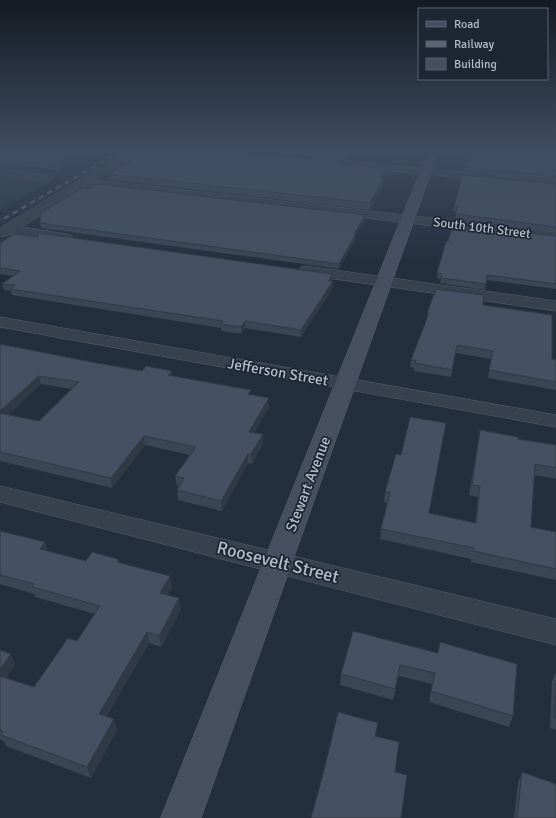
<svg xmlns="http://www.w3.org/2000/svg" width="556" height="818" viewBox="0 0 556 818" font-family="Signika,sans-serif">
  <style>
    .green { fill: #263c3f }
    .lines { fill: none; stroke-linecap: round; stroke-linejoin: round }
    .minor-casing { stroke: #565f6c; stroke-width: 1 }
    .secondary-casing { stroke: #565f6c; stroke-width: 1 }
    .minor { fill: #38414e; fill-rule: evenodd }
    .secondary { fill: #465061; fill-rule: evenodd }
    .rail-casing { stroke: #5a6575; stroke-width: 2.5 }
    .rail { stroke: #1d2633; stroke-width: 1.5; stroke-dasharray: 5; stroke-linecap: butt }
    .wall { fill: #3b4654; fill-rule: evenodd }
    .shaded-wall { fill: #303945 }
    .building { fill: #455162; stroke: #303945 }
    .labels { text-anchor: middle; stroke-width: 3.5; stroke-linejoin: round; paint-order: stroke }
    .far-street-label { font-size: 13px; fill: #b4bcc9; stroke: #1d2633 }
    .street-label { font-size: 15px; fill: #b4bcc9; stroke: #1d2633 }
    .near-street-label { font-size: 18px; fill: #b4bcc9; stroke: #1d2633 }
  </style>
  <rect width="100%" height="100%" fill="#242f3e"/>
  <!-- green -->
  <path class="green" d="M0,173L55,180L0,210Z"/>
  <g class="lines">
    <defs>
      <g id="minor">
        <path d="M134,150H146L95,180L556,232V240L86,186L22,227L71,235L73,238L71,241L66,242L11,234L3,237L0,236V229L3,226L96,170Z"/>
        <path d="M315,158L556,181V187L311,163L310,161Z"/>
        <path d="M0,169L47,175L53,178L47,181L0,175Z"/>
        <path d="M305,266L556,301V311L300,274L297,271L300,268Z"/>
        <path d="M0,317L556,415V427L0,327Z"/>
        <path d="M0,486L556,619V645L0,502Z"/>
      </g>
      <path id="secondary" d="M429,150H439L201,818H161Z"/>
    </defs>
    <!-- minor casing -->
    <use href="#minor" class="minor-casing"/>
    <!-- secondary casing -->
    <use href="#secondary" class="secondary-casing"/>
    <!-- minor -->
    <use href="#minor" class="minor"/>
    <!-- secondary -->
    <use href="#secondary" class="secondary"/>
    <defs>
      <path id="rail" d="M0,221L123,150"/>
    </defs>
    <!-- rail casing -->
    <use href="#rail" class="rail-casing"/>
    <!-- rail -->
    <use href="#rail" class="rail"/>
  </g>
  <!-- wall -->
  <g class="wall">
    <path d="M0,150H96L59,170L0,164Z"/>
    <path d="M241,150H357L349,160Z"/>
    <path d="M556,150V181L464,171L465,167Z"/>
    <path d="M343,162V165L386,175L383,180V185L370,210L111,180L110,174Z"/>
    <path d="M556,184V232L455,219L457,212L453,211L454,207Z"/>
    <path d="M364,220L356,234V239L339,269L41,228L40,223Z"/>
    <path d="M556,236V289L486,280L485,290L440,283L441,279L437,278V273Z"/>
    <path d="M0,243L332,281L333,288L301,337L245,328L241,334L222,331L221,328L12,295L11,291L4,290L2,284L13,276L0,274Z"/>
    <path d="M483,305L552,359L556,360V390L488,378L491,359L456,353L451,377L414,371V368L410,367L411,360L427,320V313Z"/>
    <path d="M0,344L97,363L172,376L251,395L269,398V407L254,433L263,434V444L252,464L248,463L222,511L178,500L177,490L179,487L177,486L175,476L190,455L145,445L112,488L0,461ZM41,384L71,389L39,421L8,415Z"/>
    <path d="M480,430L518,439L556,445V479L535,475L531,527L556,532V580L471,562V559L380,539L381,529L387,503L384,502L385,492L396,454L429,513L475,523L478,497L469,495Z"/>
    <path d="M0,531L45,542L48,551L86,561L118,559L119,563L172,587L167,595L181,609L161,647L149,643L106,717L114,719L117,730L91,778L6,746L4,741L0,739V650L15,664L6,678L34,687L77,641L95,614L35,597L34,594L0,584Z"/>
    <path d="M440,642L513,716L509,727L429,702L432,684L399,676L393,700L340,685L341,674L438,653Z"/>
    <path d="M556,672V730L550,728L552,681Z"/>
    <path d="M522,772L556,818H514L518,782Z"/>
  </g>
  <!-- shaded-wall -->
  <g class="shaded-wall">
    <path d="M85,150H96L59,170L57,164Z"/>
    <path d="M353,150H357L349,160L350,154Z"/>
    <path d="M386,169V175L383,180V185L370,210V203L381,178Z"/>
    <path d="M365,215L364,220L356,234V239L339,269V264L354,234Z"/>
    <path d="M332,274V281L328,287L329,281Z"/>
    <path d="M333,281V288L301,337V330Z"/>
    <path d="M245,321V328L241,334V327Z"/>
    <path d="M172,371V380L168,375Z"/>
    <path d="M39,376L41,384L1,422L0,419V411Z"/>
    <path d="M269,398V407L249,441V432Z"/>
    <path d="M263,434V444L252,464L251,454Z"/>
    <path d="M144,436L145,445L112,488L111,478Z"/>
    <path d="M248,454V463L222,511L221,501Z"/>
    <path d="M45,542L48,553L40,549Z"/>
    <path d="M170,576L172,587L162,604L160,593Z"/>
    <path d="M179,598L181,609L161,647L159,636Z"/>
    <path d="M147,632L149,643L102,725L99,714Z"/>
    <path d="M11,654L15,664L0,685V669Z"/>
    <path d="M114,719L117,730L91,778L87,767Z"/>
  </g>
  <!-- building -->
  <g class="building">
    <path d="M0,150H85L57,164L0,158Z"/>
    <path d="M149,150H210L343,162L341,165L386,169L381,178L383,179L370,203L110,174Z"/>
    <path d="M303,150H353L350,154Z"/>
    <path d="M470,150H556V176L465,167Z"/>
    <path d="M462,175L556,184V227L456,214L457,207H454Z"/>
    <path d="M97,184L365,215L354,234H356L339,264L40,223L41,213L82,188L90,189Z"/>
    <path d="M453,225L556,236V284L487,275L486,284L441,278L442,274L437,273L446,241H448Z"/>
    <path d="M38,233L332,274L329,281H333L301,330L245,321L241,327L221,324L223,321L10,289L15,285L2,284L20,271L0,268V243L14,234L38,237Z"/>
    <path d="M436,289L484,295L483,305L552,315V359L556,360V382L489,370L493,351L457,345L452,370L415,363L416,360H411L429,313H427Z"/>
    <path d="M0,344L97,363L142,371L146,366L172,371L168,375L251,390L248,394L269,398L249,432L263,434L251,454H248L221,501L177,490L184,478L175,476L196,447L144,436L111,478L0,452V413L39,421L79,382L39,376L0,411Z"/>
    <path d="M410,417L446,423L429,513L476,523L480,486L472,485L480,430L518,437V439L556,445V468L535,464L531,527L556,532V569L473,551L474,548L381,529L390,493L385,492L396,454L401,455Z"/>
    <path d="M0,531L45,542L40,549L86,561L92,552L118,559L117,562L170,576L160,593L179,598L159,636L147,632L99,714L114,719L87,767L1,735L3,731L0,730V676L34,687L68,638L77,641L100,606L32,587L34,584L0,575Z"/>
    <path d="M353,631L438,653L440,642L517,664L513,716L431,691L435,673L400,665L395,689L341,674Z"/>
    <path d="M0,650L11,654L0,669Z"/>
    <path d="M556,683V718L554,717Z"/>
    <path d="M338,712L378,723L375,736L399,742L395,772L407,775L401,818H311L323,774Z"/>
    <path d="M522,772L556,784V818H517Z"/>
  </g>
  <!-- sky -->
  <linearGradient id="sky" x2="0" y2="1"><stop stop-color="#141a22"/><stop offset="0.57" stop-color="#3f4d63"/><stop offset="1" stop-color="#3f4d63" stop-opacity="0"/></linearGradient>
  <rect width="556" height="264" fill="url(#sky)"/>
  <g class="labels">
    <!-- far-street labels -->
    <g class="far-street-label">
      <text transform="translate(482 227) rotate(7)" y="5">South 10th Street</text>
    </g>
    <!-- street labels -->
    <g class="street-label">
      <text transform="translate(278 372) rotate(10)" y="5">Jefferson Street</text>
      <text transform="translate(308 484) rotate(-69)" y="5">Stewart Avenue</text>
    </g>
    <!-- near-street labels -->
    <g class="near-street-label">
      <text transform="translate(278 562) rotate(14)" y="6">Roosevelt Street</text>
    </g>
  </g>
  <!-- legend -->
  <rect x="418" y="8" width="130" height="72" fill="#1d2633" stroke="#59626f"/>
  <rect x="426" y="21" width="20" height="6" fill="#465061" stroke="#59626f"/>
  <text x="454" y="28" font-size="12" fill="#b4bcc9">Road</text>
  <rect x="426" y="41" width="20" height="6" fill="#5a6575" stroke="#59626f"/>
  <text x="454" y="48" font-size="12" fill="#b4bcc9">Railway</text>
  <rect x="426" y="58" width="20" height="12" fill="#455162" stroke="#59626f"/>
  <text x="454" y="68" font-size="12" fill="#b4bcc9">Building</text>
</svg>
